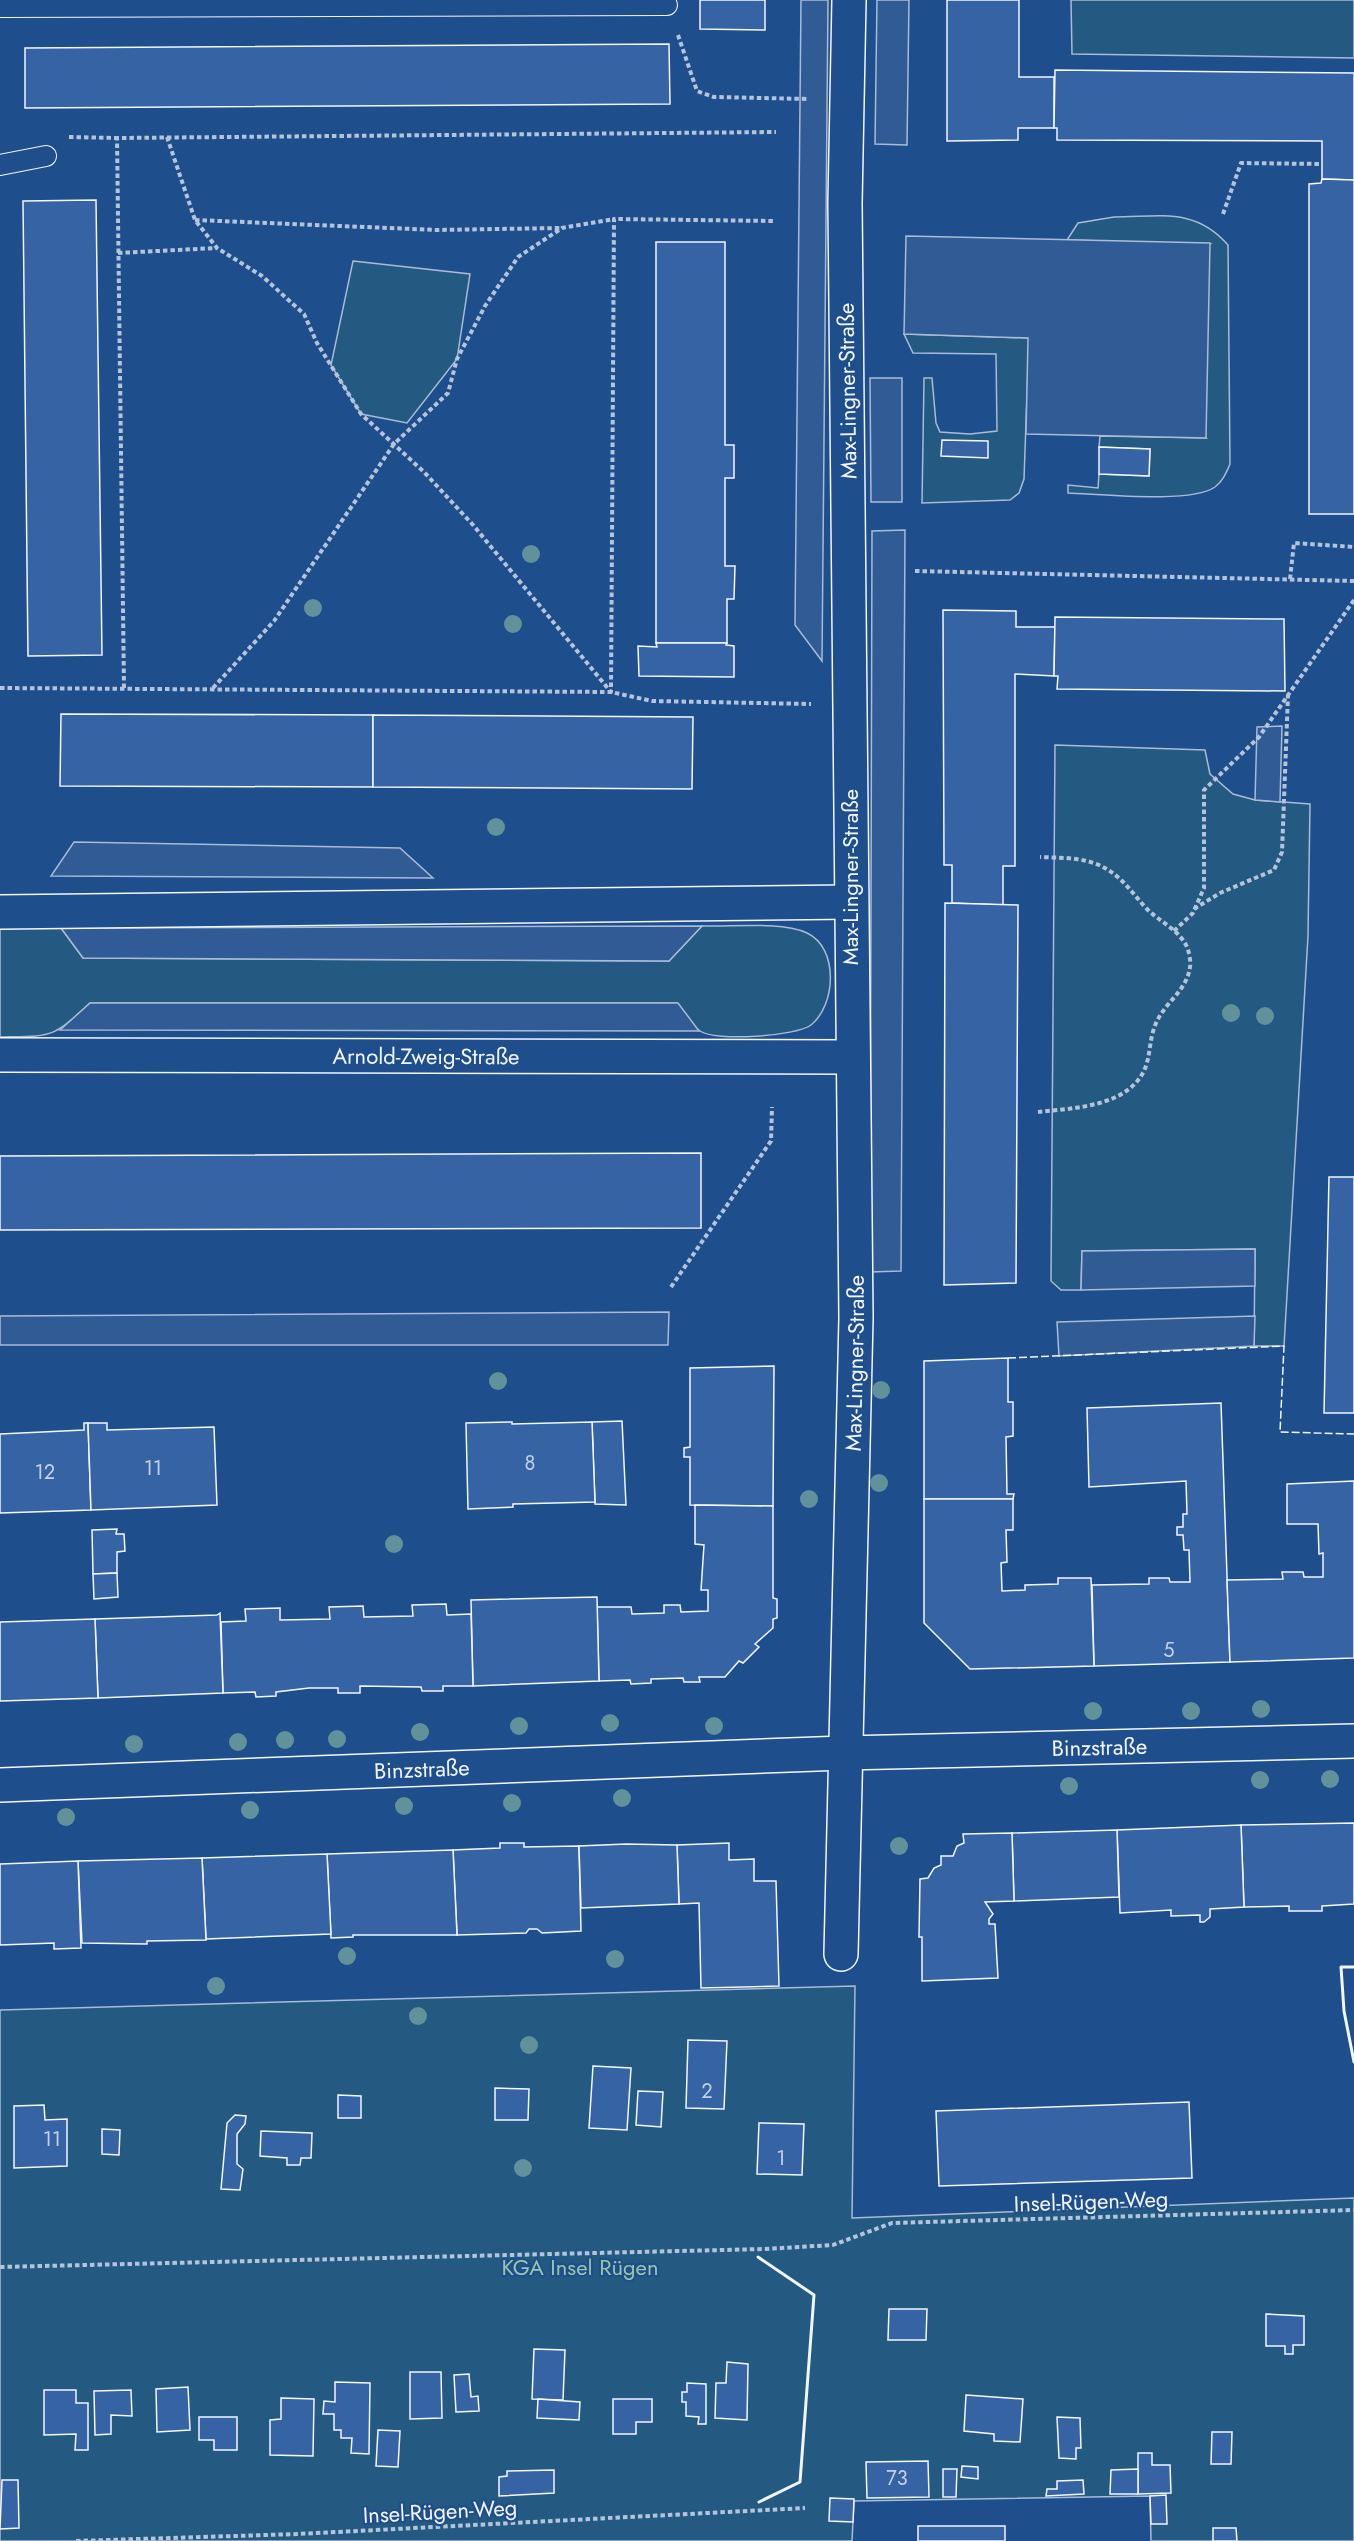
<svg xmlns="http://www.w3.org/2000/svg" width="1354" height="2541" viewBox="0 0 1354 2541" font-family="Jost,sans-serif">
  <style>
    .green { fill: #245a82; stroke: #a8bbd7; stroke-width: 1.5 }
    .parking { fill: #305b95; stroke: #a8bbd7; stroke-width: 1.5 }
    .building { fill: #3563a3; stroke: #f2f6ff; stroke-width: 1.5 }
    .lines { fill: none; stroke-linecap: round; stroke-linejoin: round }
    .service-casing { stroke: #f2f6ff; stroke-width: 22 }
    .minor-casing { stroke: #f2f6ff; stroke-width: 36 }
    .path { stroke: #b3c4dc; stroke-width: 4; stroke-dasharray: 4.5 3; stroke-linecap: butt }
    .service { stroke: #1f4e8c; stroke-width: 20 }
    .minor { stroke: #1f4e8c; stroke-width: 33 }
    .fence { stroke: #f2f6ff; stroke-width: 1.5; stroke-dasharray: 8 3; stroke-linecap: butt }
    .wall { stroke: #f2f6ff; stroke-width: 3 }
    .tree { fill: #61919a }
    .labels { text-anchor: middle; stroke-width: 4.5; stroke-linejoin: round; paint-order: stroke }
    .number-label { font-size: 20px; fill: #c3d1e8 }
    .street-label { font-size: 22px; fill: #f2f6ff; stroke: #1f4e8c }
    .park-label { font-size: 22px; fill: #97c8a6; stroke: #1f4e8c }
  </style>
  <rect width="100%" height="100%" fill="#1f4e8c"/>
  <!-- green -->
  <g class="green">
    <path d="M1071,0H1354V58L1072,54Z"/>
    <path d="M1114,217C1160,217 1195,207 1228,245L1230,464C1226,473 1223,481 1215,487C1191,504 1100,494 1068,493V485L1098,488L1099,474L1149,476L1150,449L1099,447L1100,436L1206,438L1055,327L1210,244L1067,240L1078,223Z"/>
    <path d="M353,261L470,274L457,359L407,423L361,414L331,365Z"/>
    <path d="M904,334L1029,338L1024,479L1019,493L1010,500L922,503L924,378H932L936,423L940,432L970,434L997,431L996,354L913,353Z"/>
    <path d="M1055,745L1205,750L1210,774L1233,794L1255,800L1310,804L1308,936L1284,1346H1254L1255,1249L1082,1251L1081,1290H1061L1051,1281Z"/>
    <path d="M0,926L61,928L83,958L669,961L702,926C730,927 781,921 807,933C839,948 836,1005 811,1025C797,1036 715,1042 700,1031C691,1025 684,1011 677,1003H90C52,1039 52,1036 0,1037Z"/>
    <path d="M855,1986L852,2218L1354,2198V2541H1151L1150,2496L854,2501L852,2541H0V2010Z"/>
  </g>
  <!-- parking -->
  <g class="parking">
    <path d="M801,0H828L822,661L795,625Z"/>
    <path d="M877,0H909L907,145L875,144Z"/>
    <path d="M906,236L1210,243L1206,438L1026,434L1028,338L904,334Z"/>
    <path d="M870,378H902V502H871Z"/>
    <path d="M905,530L901,1271L870,1272L872,531Z"/>
    <path d="M1282,726L1280,802L1255,800L1257,727Z"/>
    <path d="M74,842L400,848L433,878L51,876Z"/>
    <path d="M702,926L669,961L83,958L61,928Z"/>
    <path d="M90,1003H678L699,1031L60,1030Z"/>
    <path d="M1255,1249V1286L1081,1290L1082,1251Z"/>
    <path d="M669,1312L668,1345H0V1316Z"/>
    <path d="M1255,1316L1254,1346L1059,1356L1057,1322Z"/>
  </g>
  <!-- building -->
  <g class="building">
    <path d="M700,0H765V30L700,29Z"/>
    <path d="M947,0H1019V77H1054V128H1018V140L947,141Z"/>
    <path d="M669,44L670,104L25,108V48Z"/>
    <path d="M1055,70L1354,73V180L1322,179V141L1057,140V128H1054Z"/>
    <path d="M1322,179L1354,180V514H1309V184L1321,183Z"/>
    <path d="M96,200L102,655L28,656L23,201Z"/>
    <path d="M656,242H725V445H734V478H725V566H735L734,599H727V643H656Z"/>
    <path d="M942,440L988,441V458L941,456Z"/>
    <path d="M1099,447L1150,449L1149,476L1099,474Z"/>
    <path d="M943,610L1016,611V627H1055L1054,676L1015,674V866H1003V905L952,903V865H944Z"/>
    <path d="M1055,617L1284,619L1285,691L1057,689L1058,676H1054Z"/>
    <path d="M656,643H727L726,645L734,646V677L639,676L638,646L657,647Z"/>
    <path d="M61,714L373,715V787L60,786Z"/>
    <path d="M373,715L693,717L692,789L373,787Z"/>
    <path d="M945,903L1018,905L1016,1283L944,1285Z"/>
    <path d="M701,1153V1228L0,1230V1156Z"/>
    <path d="M1329,1177H1354V1413H1324Z"/>
    <path d="M1008,1358V1402H1013V1436L1006,1437L1007,1494H1014L1013,1499H924V1361Z"/>
    <path d="M774,1366L773,1506L690,1505V1457H684V1448L690,1447V1368Z"/>
    <path d="M1221,1403L1230,1662L1094,1666L1092,1585L1149,1584V1578H1169L1170,1582H1190L1189,1550H1184L1183,1535H1177V1527H1183V1514H1187L1186,1481L1089,1487L1087,1408Z"/>
    <path d="M622,1421L626,1505L595,1504L592,1422Z"/>
    <path d="M512,1422V1424L592,1422L595,1502L513,1504V1507L468,1509L466,1423Z"/>
    <path d="M84,1423H88L91,1510L0,1513V1434L84,1430Z"/>
    <path d="M88,1423H107V1430L214,1427L217,1505L91,1510Z"/>
    <path d="M1354,1481V1658L1230,1662L1227,1580L1283,1579L1282,1572H1303L1304,1577H1323V1553L1319,1554L1318,1524H1287V1484Z"/>
    <path d="M924,1499H1013V1530H1006L1007,1562L1001,1563L1002,1591L1025,1590V1585L1058,1584V1578H1091L1094,1666L970,1669L924,1623Z"/>
    <path d="M695,1505L773,1506V1598L777,1599V1618L773,1619V1628L755,1644L759,1647L743,1663L739,1661L725,1677H699L700,1682H684L683,1678L651,1679V1683L631,1684L630,1680L599,1681L597,1607H631L632,1614L664,1613V1605H680L681,1612L708,1611V1590H701L704,1545L695,1544Z"/>
    <path d="M117,1529L116,1534H124L125,1551L117,1552V1573L93,1574L92,1530Z"/>
    <path d="M117,1573L118,1597L94,1599L93,1574Z"/>
    <path d="M597,1597L599,1681L473,1686L471,1600Z"/>
    <path d="M446,1604L447,1615L471,1614L473,1686H443V1691H422L421,1687L360,1686V1693H338V1688H309L276,1692V1696L256,1697L255,1692L223,1693L221,1622L246,1621L245,1609L280,1608V1620L330,1619L329,1607L363,1606L364,1617L413,1616L412,1605Z"/>
    <path d="M220,1613L223,1693L98,1698L95,1619L217,1615Z"/>
    <path d="M95,1619L98,1698L0,1701V1622Z"/>
    <path d="M1354,1823V1904L1322,1906V1911H1289V1906L1244,1907L1241,1825Z"/>
    <path d="M1241,1825L1244,1907L1210,1909V1917L1204,1922H1200V1915L1171,1916V1910L1120,1913L1117,1830Z"/>
    <path d="M1117,1830L1119,1897L1014,1901L1012,1833Z"/>
    <path d="M1012,1833L1014,1901L985,1902L993,1914L989,1919V1924H995L998,1978L922,1981V1937H919L920,1879L928,1878L934,1868L941,1865V1856H953L957,1846L964,1843L963,1834Z"/>
    <path d="M500,1843H524V1847L579,1846L581,1931L542,1933L537,1929H529L526,1933L457,1935L453,1850L500,1848Z"/>
    <path d="M729,1843V1860L754,1859V1881H776L779,1986L701,1988L699,1903L679,1904L677,1845Z"/>
    <path d="M626,1844L677,1845L679,1904L581,1908L579,1846Z"/>
    <path d="M453,1850L457,1935H353V1937L331,1938L327,1854Z"/>
    <path d="M327,1854L331,1934L206,1939L202,1858Z"/>
    <path d="M202,1858L206,1940L147,1941V1944L82,1943L78,1861Z"/>
    <path d="M78,1861L81,1948L54,1949V1943L0,1945V1864Z"/>
    <path d="M688,2040L727,2041L724,2109L686,2108Z"/>
    <path d="M593,2066L631,2068L627,2130L589,2128Z"/>
    <path d="M495,2088L529,2089L528,2120H495Z"/>
    <path d="M638,2091L663,2092L661,2127L636,2125Z"/>
    <path d="M338,2095L361,2096V2118H338Z"/>
    <path d="M1189,2102L1192,2178L939,2186L936,2111Z"/>
    <path d="M44,2105L45,2120L67,2119V2166L14,2168V2106Z"/>
    <path d="M235,2115L246,2116L245,2124L237,2134V2164L243,2169L240,2190L221,2189L227,2123Z"/>
    <path d="M759,2123L804,2124L802,2175L757,2174Z"/>
    <path d="M102,2129L120,2130L119,2155L102,2154Z"/>
    <path d="M261,2131L312,2133L311,2158H301L300,2165H287V2158L260,2156Z"/>
    <path d="M889,2309H927L926,2340H888Z"/>
    <path d="M1266,2314L1304,2316V2345H1293V2354H1285V2346H1266Z"/>
    <path d="M534,2349L565,2350L563,2400L532,2399Z"/>
    <path d="M727,2362L748,2364L747,2420L715,2418L716,2383H726Z"/>
    <path d="M410,2372H441L442,2418L410,2419Z"/>
    <path d="M469,2374L471,2397L478,2396L479,2411L456,2412L454,2375Z"/>
    <path d="M335,2382L370,2383L369,2454L351,2453L352,2438H341V2430H334V2414H323L324,2401L335,2402Z"/>
    <path d="M687,2383L706,2384V2424H698L699,2417L686,2416V2402H682V2392H687Z"/>
    <path d="M188,2387L190,2430L157,2432L156,2389Z"/>
    <path d="M44,2390H76V2403H88V2450H75L76,2434L44,2435Z"/>
    <path d="M131,2390L132,2416L111,2415V2434L95,2435L94,2391Z"/>
    <path d="M966,2395L1023,2399L1020,2442L994,2441V2434L964,2431Z"/>
    <path d="M281,2398L314,2399L313,2456L270,2455V2420L281,2419Z"/>
    <path d="M538,2399L580,2402L579,2420L537,2418Z"/>
    <path d="M613,2399H652V2422H636V2434H613Z"/>
    <path d="M199,2417H237V2450H214V2440H199Z"/>
    <path d="M1057,2417L1080,2418L1081,2448H1076V2459L1059,2458Z"/>
    <path d="M378,2430L400,2431L398,2467L376,2466Z"/>
    <path d="M1212,2432H1232L1231,2464H1211Z"/>
    <path d="M1138,2453H1152V2465H1170L1171,2493L1138,2494Z"/>
    <path d="M928,2461L929,2497L867,2498L866,2462Z"/>
    <path d="M962,2466L978,2467V2479L961,2477Z"/>
    <path d="M943,2469H957L956,2497H943Z"/>
    <path d="M1138,2469V2494H1110L1111,2470Z"/>
    <path d="M554,2470V2493L499,2496V2477L507,2476V2471Z"/>
    <path d="M2,2480H18L19,2528L0,2529Z"/>
    <path d="M1083,2480L1084,2494L1046,2496L1047,2489H1057V2481Z"/>
    <path d="M1166,2495L1167,2524H1151L1150,2496Z"/>
    <path d="M830,2498L854,2499L853,2522L829,2521Z"/>
    <rect x="918" y="2526" width="87" height="15"/>
    <path d="M1213,2528H1236L1237,2541H1213Z"/>
  </g>
  <g class="lines">
    <defs>
      <g id="service">
        <path d="M0,7L667,5"/>
        <path d="M0,165L46,156"/>
      </g>
      <g id="minor">
        <path d="M0,912L850,902"/>
        <path id="s1" d="M0,1055L851,1057"/>
        <path id="s2" d="M0,1785L844,1753L1354,1741"/>
        <path id="s3" d="M841,1954L856,1318L845,203L849,0"/>
      </g>
    </defs>
    <!-- service casing -->
    <use href="#service" class="service-casing"/>
    <!-- minor casing -->
    <use href="#minor" class="minor-casing"/>
    <!-- path -->
    <g class="path">
      <path d="M678,35L697,91L714,97L809,99"/>
      <path d="M69,137L117,138"/>
      <path d="M167,137L195,220L217,248L262,276L304,314L317,343L361,414L424,472L473,525L611,692L614,219L774,221"/>
      <path d="M1223,214L1241,163L1322,164"/>
      <path d="M195,220L437,230L561,228"/>
      <path d="M118,253L217,248"/>
      <path d="M915,571L1354,581"/>
      <path d="M1290,579L1294,543L1354,547"/>
      <path d="M0,688L611,692L652,701L811,704"/>
      <path d="M124,688L117,138L776,132"/>
      <path d="M213,688L274,621L394,444L448,393L457,359L485,306L518,257L562,228L614,219"/>
      <path d="M1194,909L1220,893L1274,870L1282,852L1288,695"/>
      <path d="M1174,931L1193,913L1204,888V790L1259,737L1354,600"/>
      <path d="M1038,1112C1074,1108 1131,1107 1146,1066C1151,1051 1149,1038 1157,1021C1166,1002 1187,990 1190,967C1191,962 1189,950 1186,945C1178,930 1161,922 1149,911C1132,894 1123,876 1099,865C1080,857 1060,858 1040,857"/>
      <path d="M671,1287L771,1141L772,1107"/>
      <path d="M0,2267L765,2249L833,2245L892,2223L1354,2210"/>
      <path d="M76,2541L298,2534L805,2508"/>
    </g>
    <!-- service -->
    <use href="#service" class="service"/>
    <!-- minor -->
    <use href="#minor" class="minor"/>
    <!-- fence -->
    <path class="fence" d="M1008,1358L1284,1346L1280,1432L1354,1434"/>
    <!-- wall -->
    <g class="wall">
      <path d="M1354,1967H1341L1344,2011L1354,2062"/>
      <path d="M758,2257L814,2295L800,2482L759,2502"/>
    </g>
  </g>
  <!-- trees -->
  <g class="tree">
    <circle cx="531" cy="554" r="9"/>
    <circle cx="313" cy="608" r="9"/>
    <circle cx="513" cy="624" r="9"/>
    <circle cx="496" cy="827" r="9"/>
    <circle cx="1231" cy="1013" r="9"/>
    <circle cx="1265" cy="1016" r="9"/>
    <circle cx="498" cy="1381" r="9"/>
    <circle cx="881" cy="1390" r="9"/>
    <circle cx="879" cy="1483" r="9"/>
    <circle cx="809" cy="1499" r="9"/>
    <circle cx="394" cy="1544" r="9"/>
    <circle cx="1261" cy="1709" r="9"/>
    <circle cx="1093" cy="1711" r="9"/>
    <circle cx="1191" cy="1711" r="9"/>
    <circle cx="610" cy="1723" r="9"/>
    <circle cx="519" cy="1726" r="9"/>
    <circle cx="714" cy="1726" r="9"/>
    <circle cx="420" cy="1732" r="9"/>
    <circle cx="337" cy="1739" r="9"/>
    <circle cx="285" cy="1740" r="9"/>
    <circle cx="238" cy="1742" r="9"/>
    <circle cx="134" cy="1744" r="9"/>
    <circle cx="1330" cy="1779" r="9"/>
    <circle cx="1260" cy="1780" r="9"/>
    <circle cx="1069" cy="1786" r="9"/>
    <circle cx="622" cy="1798" r="9"/>
    <circle cx="512" cy="1803" r="9"/>
    <circle cx="404" cy="1806" r="9"/>
    <circle cx="250" cy="1810" r="9"/>
    <circle cx="66" cy="1817" r="9"/>
    <circle cx="899" cy="1846" r="9"/>
    <circle cx="347" cy="1956" r="9"/>
    <circle cx="615" cy="1959" r="9"/>
    <circle cx="216" cy="1986" r="9"/>
    <circle cx="418" cy="2016" r="9"/>
    <circle cx="529" cy="2045" r="9"/>
    <circle cx="523" cy="2168" r="9"/>
  </g>
  <g class="labels">
    <!-- number labels -->
    <g class="number-label">
      <text x="530" y="1470">8</text>
      <text x="153" y="1475">11</text>
      <text x="45" y="1479">12</text>
      <text x="1169" y="1657">5</text>
      <text x="707" y="2098">2</text>
      <text x="52" y="2146">11</text>
      <text x="781" y="2165">1</text>
      <text x="897" y="2485">73</text>
    </g>
    <!-- street labels -->
    <g class="street-label">
      <text transform="translate(847 391) rotate(-91)" y="8">Max-Lingner-Straße</text>
      <text transform="translate(850 877) rotate(-90)" y="8">Max-Lingner-Straße</text>
      <text dy="8" stroke="none"><textPath href="#s1" startOffset="426">Arnold-Zweig-Straße</textPath></text>
      <text dy="8" stroke="none"><textPath href="#s3" startOffset="591">Max-Lingner-Straße</textPath></text>
      <text dy="8" stroke="none"><textPath href="#s2" startOffset="1100">Binzstraße</textPath></text>
      <text dy="8" stroke="none"><textPath href="#s2" startOffset="422">Binzstraße</textPath></text>
      <text transform="translate(1091 2201) rotate(-2)" y="8">Insel-Rügen-Weg</text>
      <text transform="translate(440 2511) rotate(-3)" y="8">Insel-Rügen-Weg</text>
    </g>
    <!-- park labels -->
    <g class="park-label">
      <text x="580" y="2275">KGA Insel Rügen</text>
    </g>
  </g>
</svg>
